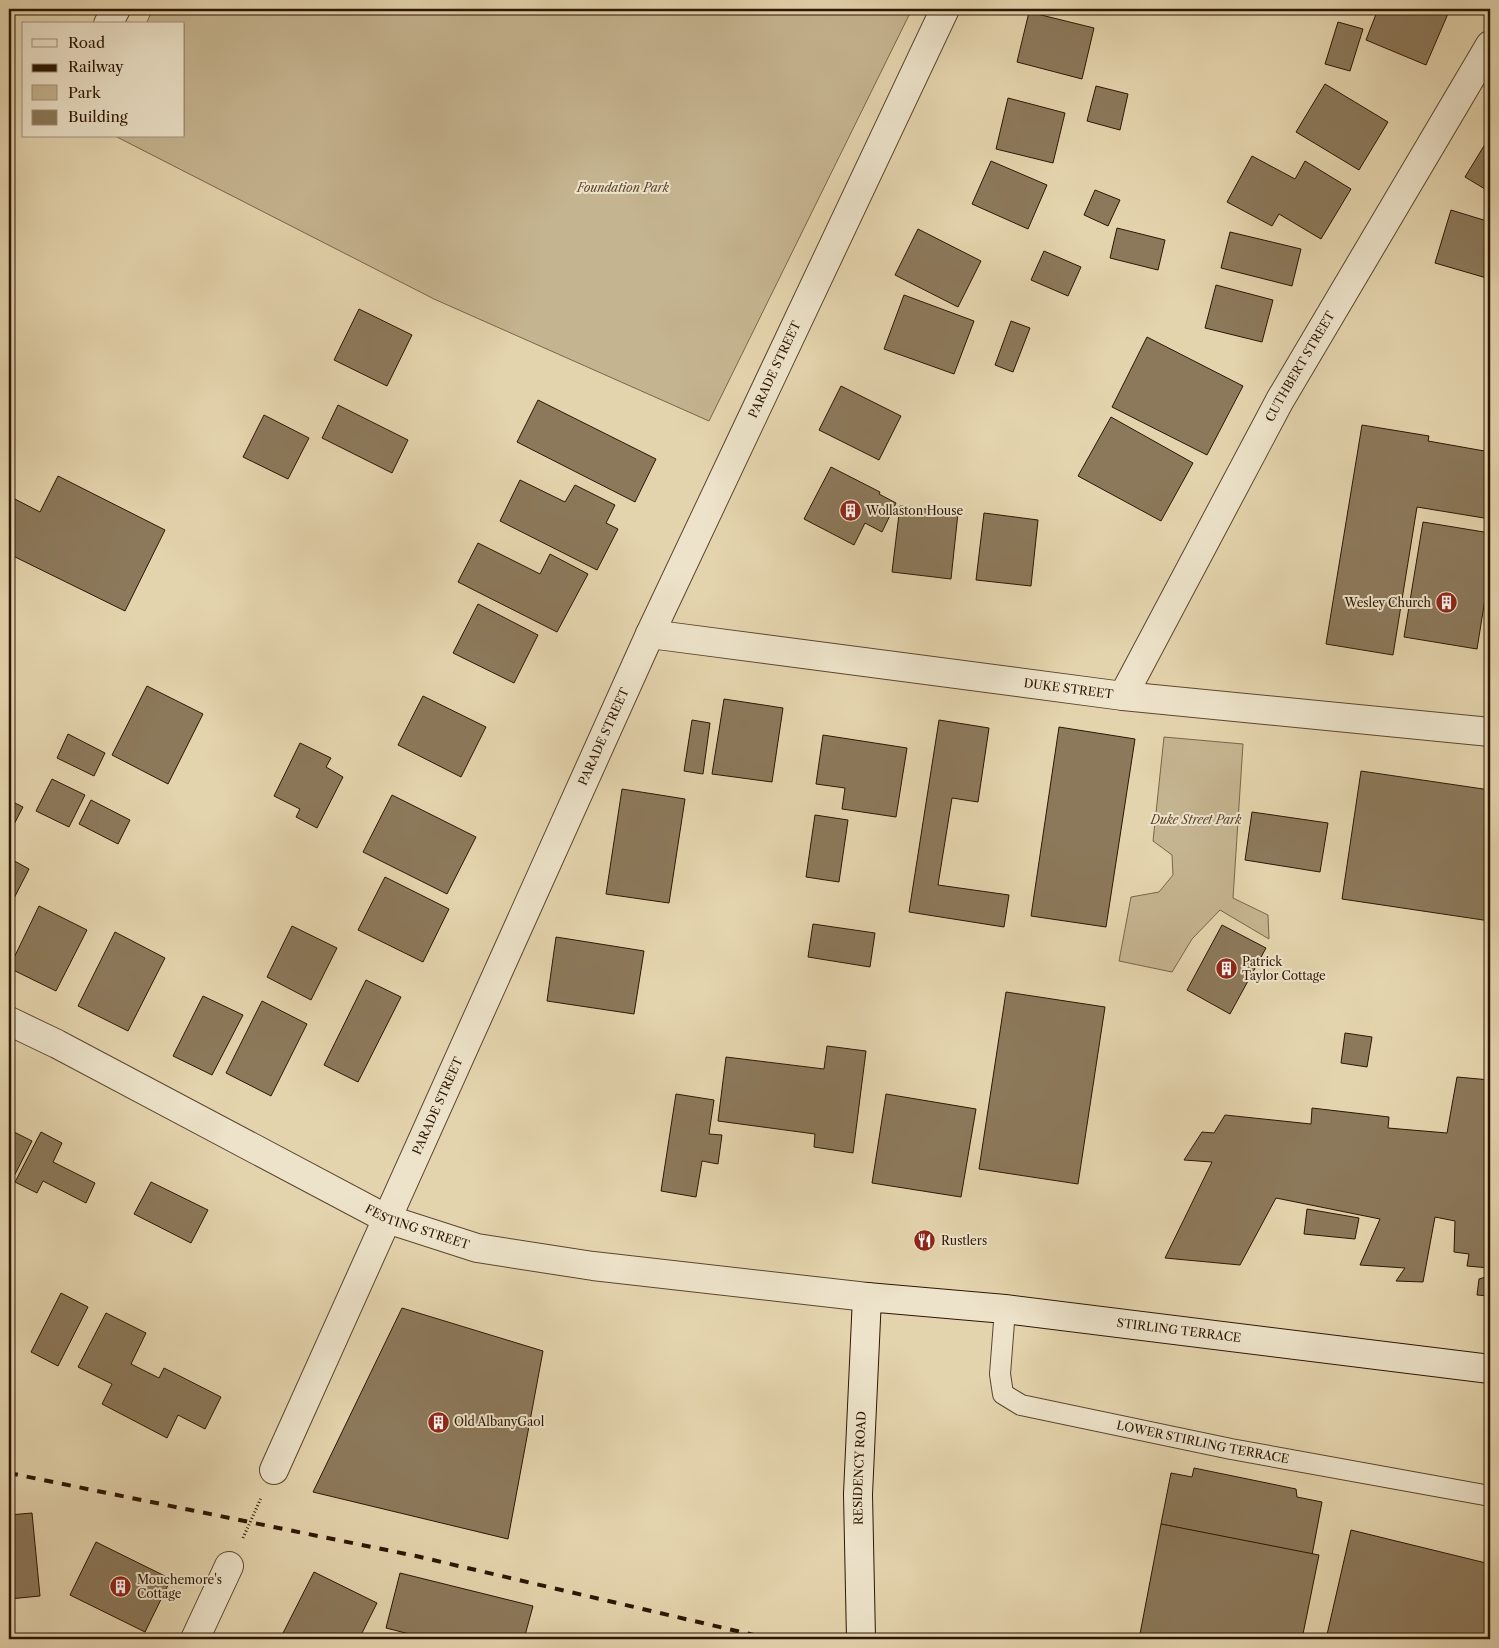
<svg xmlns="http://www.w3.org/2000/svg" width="1499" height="1648" viewBox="0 0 1499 1648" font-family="'Libre Caslon Text',serif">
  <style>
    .green { fill: #c5b490; stroke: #796549 }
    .building { fill: #8c795b; stroke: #2d1602 }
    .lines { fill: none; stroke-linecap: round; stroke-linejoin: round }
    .lane-casing { stroke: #5b462d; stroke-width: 22 }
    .street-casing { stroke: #5b462d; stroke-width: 30 }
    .secondary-casing { stroke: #2d1602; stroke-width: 30 }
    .path { stroke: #2d1602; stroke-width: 3; stroke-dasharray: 1 2.5; stroke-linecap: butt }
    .lane { stroke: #ede3ca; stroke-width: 20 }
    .street { stroke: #ede3ca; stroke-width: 28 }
    .secondary { stroke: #ede3ca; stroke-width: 28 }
    .rail { stroke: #2d1602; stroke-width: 4; stroke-dasharray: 9 9; stroke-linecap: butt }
    .labels { text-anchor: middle; stroke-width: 4; stroke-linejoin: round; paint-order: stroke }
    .park-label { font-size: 12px; font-style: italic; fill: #5b452d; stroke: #ede3ca }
    .street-label { font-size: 12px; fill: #2d1602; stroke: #ede3ca }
    .poi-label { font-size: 12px; fill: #2d1602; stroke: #ede3ca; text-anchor: start }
  </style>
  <rect width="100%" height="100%" fill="#e4d4ad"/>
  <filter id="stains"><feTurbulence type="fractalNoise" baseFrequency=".004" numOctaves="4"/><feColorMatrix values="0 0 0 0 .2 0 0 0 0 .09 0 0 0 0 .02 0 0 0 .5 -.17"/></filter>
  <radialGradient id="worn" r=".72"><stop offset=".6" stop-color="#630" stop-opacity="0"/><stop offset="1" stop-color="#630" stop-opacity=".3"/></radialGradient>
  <!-- green -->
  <g class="green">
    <path d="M153,9H912L709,421L434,299L115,136H184V24H146Z"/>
    <path d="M1164,737L1243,744L1233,898L1268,915L1269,939L1220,910L1192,939L1172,972L1119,961L1131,897L1159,892L1173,875L1172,855L1153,841Z"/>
  </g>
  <!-- building -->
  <g class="building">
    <path d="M1378,9H1450L1426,65L1366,40Z"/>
    <path d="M1029,12L1094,28L1082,79L1017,62Z"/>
    <path d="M1338,22L1363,29L1350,71L1325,64Z"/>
    <path d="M1325,84L1388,122L1359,170L1296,132Z"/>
    <path d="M1096,86L1128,94L1120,130L1087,121Z"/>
    <path d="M1008,98L1065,113L1053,163L996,149Z"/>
    <path d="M1490,136V192L1465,177Z"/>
    <path d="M1252,156L1295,179L1305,161L1351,189L1321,239L1279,214L1272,226L1227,202Z"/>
    <path d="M991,161L1047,185L1028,229L972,204Z"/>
    <path d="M1095,190L1120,200L1108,226L1084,215Z"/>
    <path d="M1451,210L1490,222V279L1435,263Z"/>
    <path d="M1117,228L1165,240L1158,270L1110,258Z"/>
    <path d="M918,229L981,261L958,307L895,275Z"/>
    <path d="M1230,232L1301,249L1292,286L1221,268Z"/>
    <path d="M1044,251L1081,267L1068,296L1031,280Z"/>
    <path d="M1216,285L1273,300L1262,342L1205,328Z"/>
    <path d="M904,295L974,321L954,374L884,349Z"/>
    <path d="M359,309L412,335L387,386L334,360Z"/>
    <path d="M1011,321L1030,328L1013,372L995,365Z"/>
    <path d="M1147,337L1243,386L1207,455L1112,407Z"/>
    <path d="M841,386L901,416L879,460L819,430Z"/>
    <path d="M538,400L656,459L635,502L517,442Z"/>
    <path d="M338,405L408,440L392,473L322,438Z"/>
    <path d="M264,415L309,438L288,479L243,457Z"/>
    <path d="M1111,417L1193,463L1161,521L1078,476Z"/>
    <path d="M1362,425L1429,436L1428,441L1490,452V519L1417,507L1393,655L1326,644Z"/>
    <path d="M831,467L880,492L879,494L896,503L882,532L865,523L854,545L804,519Z"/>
    <path d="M58,476L165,530L125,611L9,554V496L40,512Z"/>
    <path d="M520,480L565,502L575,485L615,505L606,523L618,529L597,570L500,521Z"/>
    <path d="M900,506L958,513L951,579L892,572Z"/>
    <path d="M984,513L1038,520L1031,586L976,580Z"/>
    <path d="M1423,522L1490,533V568L1477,649L1404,637Z"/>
    <path d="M478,543L540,574L550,554L588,574L557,632L458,582Z"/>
    <path d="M478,604L538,635L514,683L453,653Z"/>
    <path d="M147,686L203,714L168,784L112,755Z"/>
    <path d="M423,696L486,727L461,777L398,745Z"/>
    <path d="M724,699L783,708L772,782L712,774Z"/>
    <path d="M692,720L710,723L703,774L684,771Z"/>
    <path d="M939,720L989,728L978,802L952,798L938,885L1009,895L1004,927L909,912Z"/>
    <path d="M1059,727L1135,739L1106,927L1031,916Z"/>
    <path d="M68,734L105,753L94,776L57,758Z"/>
    <path d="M823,735L907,748L896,817L842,809L845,788L816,784Z"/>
    <path d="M300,743L331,758L326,767L343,777L317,828L296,817L300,809L274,796Z"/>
    <path d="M1361,771L1490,790V921L1342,899Z"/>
    <path d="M52,779L85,795L69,827L36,811Z"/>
    <path d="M622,789L685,799L669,903L606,894Z"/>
    <path d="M392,795L476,837L447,894L363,852Z"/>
    <path d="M9,800L23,807L9,834Z"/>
    <path d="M91,800L130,820L118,844L79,824Z"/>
    <path d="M1252,812L1328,823L1320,872L1245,860Z"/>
    <path d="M815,815L848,820L839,882L806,877Z"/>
    <path d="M9,858L29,869L9,908Z"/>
    <path d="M385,877L449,909L423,962L358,930Z"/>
    <path d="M39,906L87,930L56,991L9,968Z"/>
    <path d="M813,924L875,933L870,967L808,957Z"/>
    <path d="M1222,925L1266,948L1230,1014L1187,990Z"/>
    <path d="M292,926L337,948L311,1000L267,977Z"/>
    <path d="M115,932L165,958L128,1031L78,1006Z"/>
    <path d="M556,937L644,951L634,1014L547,1001Z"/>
    <path d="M366,980L401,997L358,1082L324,1065Z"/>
    <path d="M1006,992L1105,1007L1078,1184L979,1169Z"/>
    <path d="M203,996L243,1015L212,1075L173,1056Z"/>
    <path d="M262,1001L307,1024L271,1096L226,1073Z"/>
    <path d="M1345,1033L1372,1037L1367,1067L1341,1063Z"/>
    <path d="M827,1046L866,1051L853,1153L814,1147L815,1134L718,1121L726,1057L824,1069Z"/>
    <path d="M1457,1077L1490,1080V1296L1477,1295L1479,1279L1489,1276V1268L1467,1266L1469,1254L1454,1252L1455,1221L1435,1217L1423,1282L1396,1281L1405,1268L1360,1265L1380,1219L1276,1198L1240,1265L1165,1258L1212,1162L1184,1160L1202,1132L1214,1133L1225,1115L1311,1124L1312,1108L1389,1117L1388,1128L1447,1133Z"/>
    <path d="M676,1094L714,1100L709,1134L722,1135L718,1164L702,1161L696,1197L661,1191Z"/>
    <path d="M886,1094L976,1109L961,1197L872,1183Z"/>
    <path d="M14,1132L32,1141L9,1186V1142Z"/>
    <path d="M41,1132L62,1143L53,1162L95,1183L86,1203L43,1181L37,1193L15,1182Z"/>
    <path d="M151,1182L208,1210L191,1243L134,1214Z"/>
    <path d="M1307,1209L1359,1218L1355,1239L1304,1234Z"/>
    <path d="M61,1293L88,1307L58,1366L31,1352Z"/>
    <path d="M402,1308L543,1351L508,1539L313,1492Z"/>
    <path d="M106,1313L146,1333L131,1364L159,1378L164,1368L221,1397L205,1429L178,1415L167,1438L102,1404L112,1384L78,1367Z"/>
    <path d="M1194,1468L1296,1489L1297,1497L1322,1502L1312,1555L1161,1524L1171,1473L1192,1477Z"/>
    <path d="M32,1513L40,1596L9,1599V1515Z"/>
    <path d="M1161,1524L1319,1555L1302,1639H1165L1140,1634Z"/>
    <path d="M1351,1530L1490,1564V1639H1326Z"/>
    <path d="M96,1542L171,1579L145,1632L70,1595Z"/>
    <path d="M314,1572L377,1603L359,1639H280Z"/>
    <path d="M400,1573L533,1606L524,1639H429L386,1628Z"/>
  </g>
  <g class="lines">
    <defs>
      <g id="lane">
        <path id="s1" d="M1005,1309L1000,1374L1003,1394L1021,1405L1231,1449L1490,1496"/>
      </g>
      <g id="street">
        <path d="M108,24L116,9"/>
        <path id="s2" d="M650,634L1123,696L1490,732"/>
        <path id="s3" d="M1123,696L1280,400L1490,45"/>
        <path id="s4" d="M9,1021L57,1044L387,1219L477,1248L593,1266L867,1297"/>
        <path id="s5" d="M274,1470L650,634L945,9"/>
        <path d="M195,1639L229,1566"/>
      </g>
      <g id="secondary">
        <path id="s6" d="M861,1639L858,1494L867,1297L1005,1309L1490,1369"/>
      </g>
    </defs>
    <!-- lane casing -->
    <use href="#lane" class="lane-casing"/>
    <!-- street casing -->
    <use href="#street" class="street-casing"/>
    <!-- secondary casing -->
    <use href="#secondary" class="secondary-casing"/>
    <!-- path -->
    <path class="path" d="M243,1538L261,1498"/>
    <!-- lane -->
    <use href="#lane" class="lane"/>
    <!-- street -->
    <use href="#street" class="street"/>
    <!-- secondary -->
    <use href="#secondary" class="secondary"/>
    <!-- rail -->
    <path class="rail" d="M9,1473L416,1556L771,1639"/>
  </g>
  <!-- icons -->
  <defs>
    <symbol id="building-disc" viewBox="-11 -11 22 22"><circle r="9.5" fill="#8f2418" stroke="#ede3ca"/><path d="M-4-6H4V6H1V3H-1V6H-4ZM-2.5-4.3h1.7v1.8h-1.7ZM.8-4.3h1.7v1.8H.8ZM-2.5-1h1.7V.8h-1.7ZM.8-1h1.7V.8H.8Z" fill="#fff"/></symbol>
    <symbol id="restaurant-disc" viewBox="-11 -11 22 22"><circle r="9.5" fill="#8f2418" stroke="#ede3ca"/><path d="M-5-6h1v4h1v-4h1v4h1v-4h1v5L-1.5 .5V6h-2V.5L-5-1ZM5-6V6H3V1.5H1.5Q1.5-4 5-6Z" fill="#fff"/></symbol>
  </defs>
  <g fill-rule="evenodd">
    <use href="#building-disc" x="838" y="498" width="25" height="25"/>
    <use href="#building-disc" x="1434" y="590" width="25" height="25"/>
    <use href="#building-disc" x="1214" y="956" width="25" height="25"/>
    <use href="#restaurant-disc" x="912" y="1228" width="25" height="25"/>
    <use href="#building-disc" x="426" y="1410" width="25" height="25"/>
    <use href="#building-disc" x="108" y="1574" width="25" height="25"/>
  </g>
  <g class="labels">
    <!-- park labels -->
    <g class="park-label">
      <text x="623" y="192">Foundation Park</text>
      <text x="1196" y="824">Duke Street Park</text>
    </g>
    <!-- street labels -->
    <g class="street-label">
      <text dy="4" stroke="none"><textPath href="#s3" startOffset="374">CUTHBERT STREET</textPath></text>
      <text dy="4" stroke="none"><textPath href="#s5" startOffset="1209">PARADE STREET</textPath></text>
      <text dy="4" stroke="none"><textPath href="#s2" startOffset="422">DUKE STREET</textPath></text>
      <text dy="4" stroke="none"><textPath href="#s5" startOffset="804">PARADE STREET</textPath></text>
      <text dy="4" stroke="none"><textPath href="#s5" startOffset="399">PARADE STREET</textPath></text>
      <text dy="4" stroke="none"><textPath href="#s4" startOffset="458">FESTING STREET</textPath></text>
      <text dy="4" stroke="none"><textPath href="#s6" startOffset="656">STIRLING TERRACE</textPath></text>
      <text dy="4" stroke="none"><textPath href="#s1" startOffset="292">LOWER STIRLING TERRACE</textPath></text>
      <text dy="4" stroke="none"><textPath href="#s6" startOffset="171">RESIDENCY ROAD</textPath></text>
    </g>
    <!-- poi labels -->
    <g class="poi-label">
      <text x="866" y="515">Wollaston House</text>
      <text x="1431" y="607" text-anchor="end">Wesley Church</text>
      <text x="1242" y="966">Patrick<tspan x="1242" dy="14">Taylor Cottage</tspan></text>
      <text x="941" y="1245">Rustlers</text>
      <text x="454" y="1426">Old AlbanyGaol</text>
      <text x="137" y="1584">Mouchemore's<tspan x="137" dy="14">Cottage</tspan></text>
    </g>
  </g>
  <!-- margin -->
  <rect width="1499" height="1648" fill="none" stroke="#e4d4ad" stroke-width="30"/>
  <rect x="10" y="10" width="1479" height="1628" fill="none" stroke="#2d1602" stroke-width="2.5"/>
  <rect x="15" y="15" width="1469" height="1618" fill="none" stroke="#2d1602"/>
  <!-- legend -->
  <rect x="22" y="22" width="162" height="115" fill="#ede3ca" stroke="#a0917a"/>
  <rect x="32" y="39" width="25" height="8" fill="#ede3ca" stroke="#a0917a"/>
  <text x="68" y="48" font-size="15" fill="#2d1602">Road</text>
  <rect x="32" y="64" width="25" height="8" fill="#2d1602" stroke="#a0917a"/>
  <text x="68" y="72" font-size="15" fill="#2d1602">Railway</text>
  <rect x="32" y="85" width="25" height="15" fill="#c5b490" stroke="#a0917a"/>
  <text x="68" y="98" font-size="15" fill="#2d1602">Park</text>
  <rect x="32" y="110" width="25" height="15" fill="#8c795b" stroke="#a0917a"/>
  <text x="68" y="122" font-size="15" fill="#2d1602">Building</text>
  <rect width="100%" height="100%" filter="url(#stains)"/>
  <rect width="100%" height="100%" fill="url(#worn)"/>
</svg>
